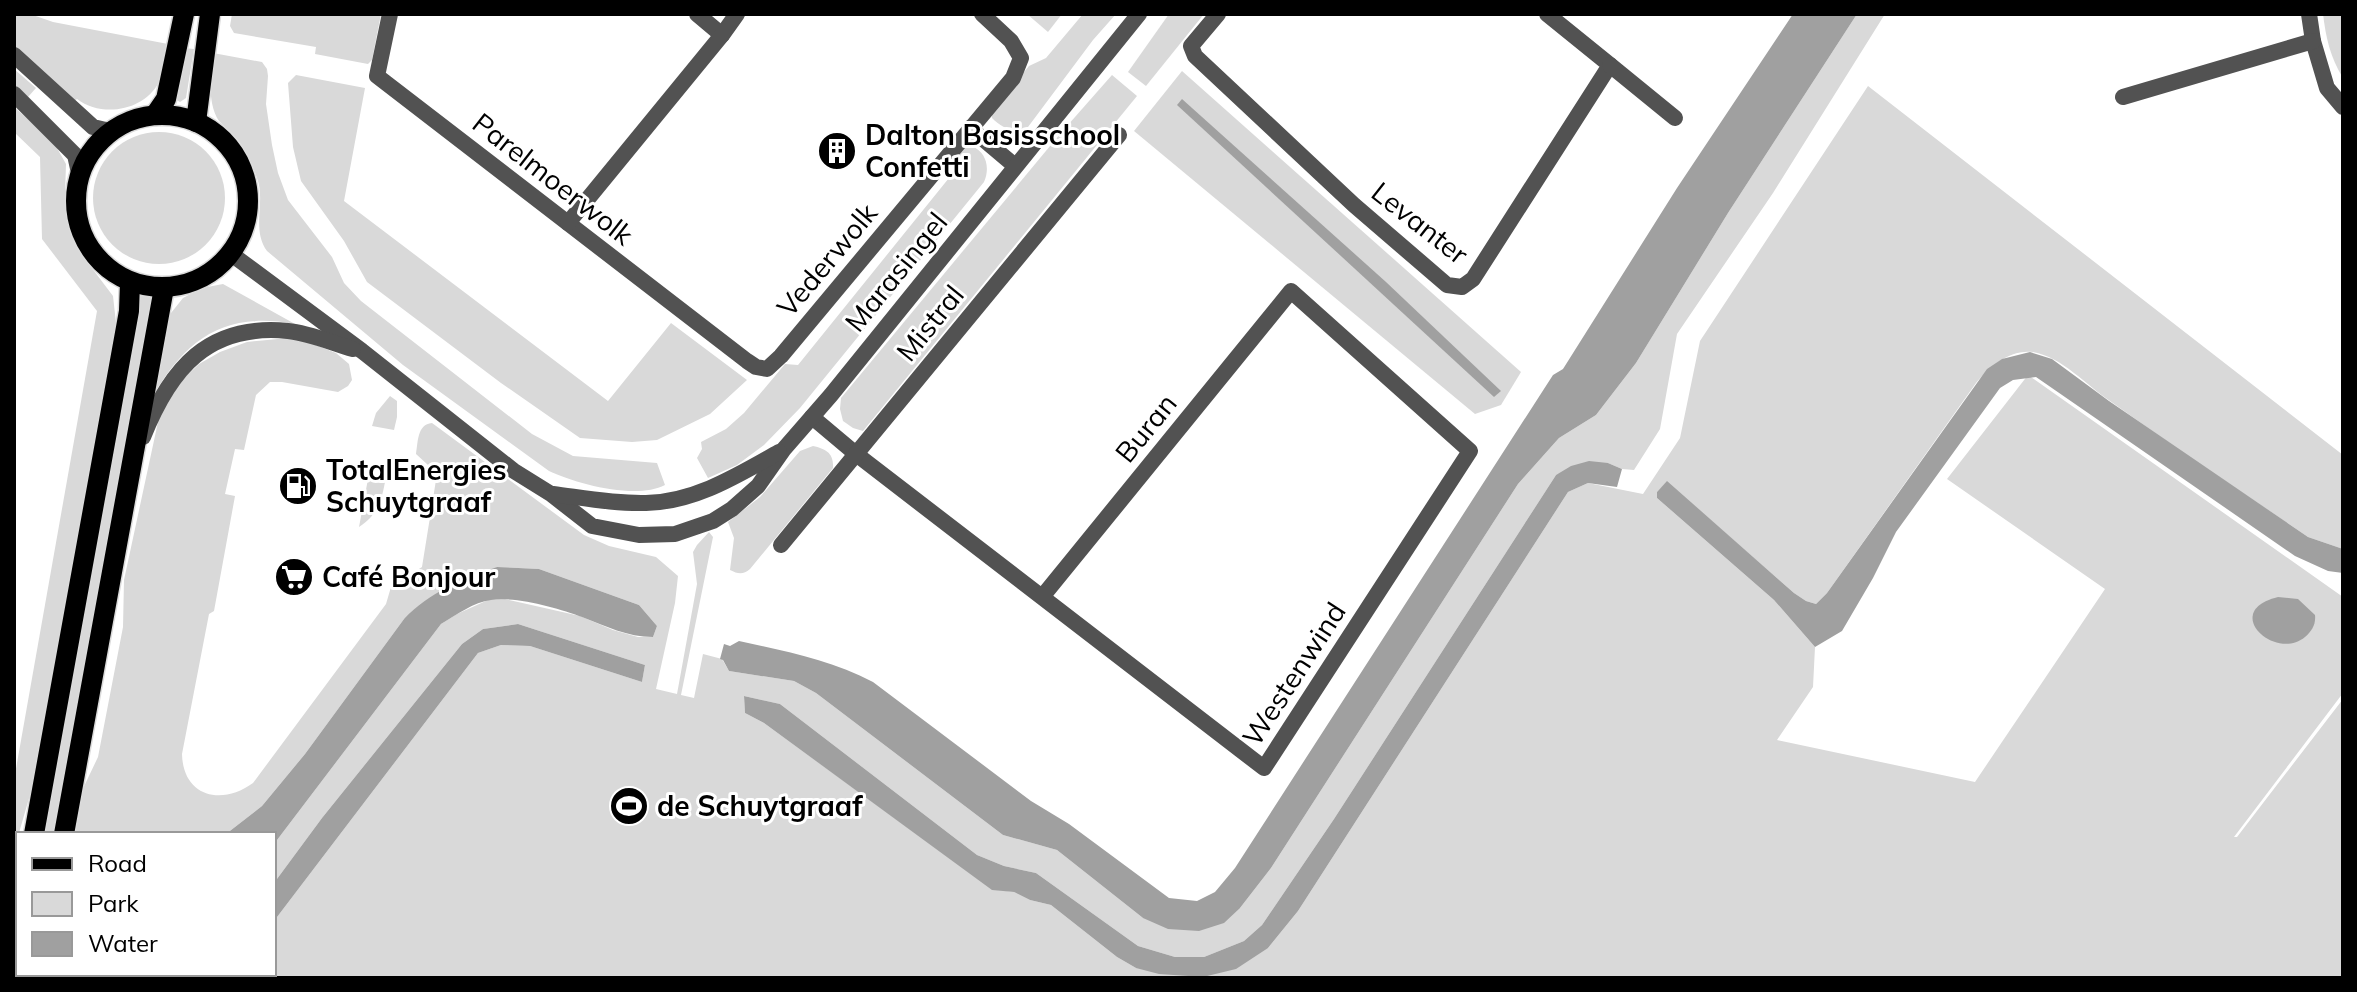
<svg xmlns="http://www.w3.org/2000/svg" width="2357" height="992" viewBox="0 0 2357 992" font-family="Mulish,sans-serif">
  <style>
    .green { fill: #d9d9d9 }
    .water { fill: #a0a0a0 }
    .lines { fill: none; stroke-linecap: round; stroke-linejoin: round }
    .primary-casing { stroke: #dbdbdb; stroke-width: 23 }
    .minor { stroke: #525252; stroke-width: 16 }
    .tertiary { stroke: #525252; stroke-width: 16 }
    .primary { stroke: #000; stroke-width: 20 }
    .labels { text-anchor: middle; stroke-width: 6; stroke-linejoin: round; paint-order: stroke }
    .poi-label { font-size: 28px; font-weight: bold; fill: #000; stroke: #fff; text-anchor: start }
    .street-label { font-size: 28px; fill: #000; stroke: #fff }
  </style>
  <rect width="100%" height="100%" fill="#fff"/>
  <!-- green -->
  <g class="green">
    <path d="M14,14H30L53,22L168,44C166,56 165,71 159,82C144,111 102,118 77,99L73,102L14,47Z"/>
    <path d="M232,14H381L372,60L368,64L315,54L316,47L234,33L230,26Z"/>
    <path d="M1027,14H1062L1048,32Z"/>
    <path d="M1083,14H1116L1093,40L1028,127C1014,133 1003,129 992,118L991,112L1029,66L1046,58Z"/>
    <path d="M1169,14H1204L1146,86L1128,72Z"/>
    <path d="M1857,14H1885L1773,193L1677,334L1660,429L1634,470L1622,469L1608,463L1556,475L1334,819L1262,925L1244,941L1204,957H1175L1138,946L1036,873L1004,866L977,855L780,704L744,696L745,713L764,723L992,889L1014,892L1030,900L1051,905L1117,957L1136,968L1268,948L1298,911L1568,492L1588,483L1643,494L1680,438L1700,341L1868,86L2343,455V549L2308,537C2242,492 2175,448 2110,401C2086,385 2062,357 2033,352C2010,349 1989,367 1976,383L1827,593L1816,604L1806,601L1794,593L1667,482L1657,492V498L1774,600L1815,647L1813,687L1777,740L1975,782L2105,589L1947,479L2028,375L2343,597V693L2234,837H2237L2343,699V978H232L235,974H274V921L478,653L501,645L530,646L642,682L645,665L518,624L483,629L462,644L322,818L274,883V844L441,624L457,614L488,600L505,599L580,616L613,630L638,637H653L657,626L639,605L539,569L497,567L404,619L305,754L262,806L226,834H73L78,799L98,757L123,627L124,580L161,408L182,380L199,364L220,352L247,342L288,338L311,343L336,353L349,364L352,380L348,386L338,392L282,382H270L256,395L244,450L235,449L225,494L235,496L214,611L209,614L182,754C183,797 222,806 253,783L386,604L391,587L422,567L436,480L428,465L416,454C418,443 417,424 432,423L584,535L609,546L656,557L678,576L675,603L656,689L677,694L697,584L693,552L697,545L709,532L713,537L681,695L694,698L703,654L722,659L729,671L794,681L816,693L1003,835L1057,850L1143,918L1240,908L1271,868L1518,484L1559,438L1596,415L1636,363L1728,213Z"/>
    <path d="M2323,14H2343V78C2330,57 2326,38 2323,14Z"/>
    <path d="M184,48L194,49L186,98L180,102L175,99Z"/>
    <path d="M213,53L262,62L267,69L268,76L266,104L272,145L278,173L288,200L332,257L344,283L361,301L532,434L573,456L657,463L665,485C636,500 577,484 549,471L403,365L267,251C251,229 266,202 257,178C253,166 245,149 237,139C231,132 224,127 219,121C207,103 210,72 213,53Z"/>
    <path d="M14,69L36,88L28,97L14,84Z"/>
    <path d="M1182,71L1521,372L1501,405L1475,414L1134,131Z"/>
    <path d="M296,75L365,88L344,201L608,401L671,323L747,380L710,414L657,440L632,442L580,438L501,383L367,282L344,241L301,181L293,147L288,83Z"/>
    <path d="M1112,75L1137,96L863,431L853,428L843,421L840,409L841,398L1060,134Z"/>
    <path d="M14,107L53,141L66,164L65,194L70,232L88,263L113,296L116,323L32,788L14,850V780L97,311L42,239L40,157L14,132Z"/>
    <circle cx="159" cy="198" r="66"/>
    <path d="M972,146C987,153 990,168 984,182L800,408L764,445L737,465L708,478L697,458L702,449L701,442L726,429L744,413L785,364L798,365L953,173L952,160L959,150Z"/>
    <path d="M223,284L295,324C223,311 186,339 151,399L167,318L183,298L202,288Z"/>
    <path d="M141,294L154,296L56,834H44Z"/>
    <path d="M390,396L397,401V417L394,430L372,426L376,413Z"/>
    <path d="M813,446C826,449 834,453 833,468L750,569C743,575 738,574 730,570L734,538L728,522L760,497L800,451Z"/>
    <path d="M368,479L385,482C381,503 377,515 359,527Z"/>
    <path d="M53,974H120L117,978H53Z"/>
  </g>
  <!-- water -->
  <g class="water">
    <path d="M1793,14H1857L1728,213L1636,363L1596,415L1559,438L1518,484L1271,868L1240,908L1224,923L1199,931L1168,929L1143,918L1057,850L1003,835L816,693L794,681L729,671L723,660L720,659L724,644L730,646L739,641C785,651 831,660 873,682L1031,801L1069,824L1169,898L1197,901L1215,892L1235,868L1553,375L1563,369L1677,188Z"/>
    <path d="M1182,99L1386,282L1501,391L1494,397L1177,105Z"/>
    <path d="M2030,352L2052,359L2109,401L2308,537L2343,549V573L2328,571L2295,556L2036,377L2013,380L2000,388L1896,532L1873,578L1842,631L1815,647L1774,600L1657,498V492L1667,481L1794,593L1806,601L1816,604L1827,593L1987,369L2002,359Z"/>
    <path d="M1589,461L1608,463L1622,469L1617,487L1588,483L1568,492L1298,911L1268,948L1236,969L1203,977L1159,974L1136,968L1117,957L1051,905L1030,900L1014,892L992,890L764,723L745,713L744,696L780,704L977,855L1004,866L1036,873L1138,946L1175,957H1204L1244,941L1262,925L1334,819L1556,475L1571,466Z"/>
    <path d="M497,567L539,569L639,605L657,626L653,637C627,637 606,626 582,617C559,608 515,596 491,600C474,602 456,615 441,624L274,844V834H226L262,806L305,754L404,619C430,592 461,580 497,567Z"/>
    <path d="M2278,597L2298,599L2315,615C2316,624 2312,631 2305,637C2275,662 2220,611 2278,597Z"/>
    <path d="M518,624L645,665L642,682L530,646L501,645L478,653L274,921V883L322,818L462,644L483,629Z"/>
  </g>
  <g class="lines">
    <defs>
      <g id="primary">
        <circle cx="162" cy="201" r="86"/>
        <path d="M155,115L166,99L184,14"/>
        <path d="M196,122L210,14"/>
        <path d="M34,834L129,311L130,282"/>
        <path d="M64,834L164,288"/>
        <path d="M14,928L18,910"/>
        <path d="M43,978L44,974"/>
      </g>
    </defs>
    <!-- primary casing -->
    <use href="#primary" class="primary-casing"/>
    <!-- minor -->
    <g class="minor">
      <path d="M390,14L377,76L747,361L756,367L767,369L781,356L1013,78L1021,58L1011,41L982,14"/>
      <path d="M697,14L722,35"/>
      <path d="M1218,14L1191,46L1195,56L1354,205L1447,285L1462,287L1473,279L1610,65L1547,14"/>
      <path d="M2309,14L2313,41L2327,88L2343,107"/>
      <path d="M1610,65L1675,118"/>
      <path d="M2123,97L2313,41"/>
      <path d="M970,128L1015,166"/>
      <path d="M568,223L722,35L737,14"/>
      <path d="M812,417L856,454L1264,768L1470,451L1291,291L1042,597"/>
      <path d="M781,545L1119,135"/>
    </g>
    <!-- tertiary -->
    <g class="tertiary">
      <path d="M14,55L93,127L110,131"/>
      <path d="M14,94L75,155L79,173"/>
      <path d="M230,253L362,351L514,471L551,494L592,526L639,535L675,534L713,521L732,509L758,486L784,449L831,395L1139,14"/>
      <path d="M143,437C170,369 208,323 288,331C309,333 332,343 353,349"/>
      <path d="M553,494C584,498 616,504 646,503C695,502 738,475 779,452"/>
    </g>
    <!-- primary -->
    <use href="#primary" class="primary"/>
  </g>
  <!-- icons -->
  <defs>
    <symbol id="building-disc" viewBox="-11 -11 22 22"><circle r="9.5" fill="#000" stroke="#fff"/><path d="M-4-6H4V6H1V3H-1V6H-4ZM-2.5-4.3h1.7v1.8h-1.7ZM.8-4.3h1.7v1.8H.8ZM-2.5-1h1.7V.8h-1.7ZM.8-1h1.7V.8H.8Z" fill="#fff"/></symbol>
    <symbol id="fuel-disc" viewBox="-11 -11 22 22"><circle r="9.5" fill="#000" stroke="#fff"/><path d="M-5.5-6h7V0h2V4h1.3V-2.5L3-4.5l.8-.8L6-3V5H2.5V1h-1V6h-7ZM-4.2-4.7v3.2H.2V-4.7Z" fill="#fff"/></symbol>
    <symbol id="supermarket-disc" viewBox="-11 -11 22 22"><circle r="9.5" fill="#000" stroke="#fff"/><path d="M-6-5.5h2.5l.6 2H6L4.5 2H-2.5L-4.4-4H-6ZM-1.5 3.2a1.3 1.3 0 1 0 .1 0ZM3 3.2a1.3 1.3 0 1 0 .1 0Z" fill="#fff"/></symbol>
    <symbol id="stadium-disc" viewBox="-11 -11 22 22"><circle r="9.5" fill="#000" stroke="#fff"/><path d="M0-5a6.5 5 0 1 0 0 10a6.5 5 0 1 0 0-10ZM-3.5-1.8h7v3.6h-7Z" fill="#fff"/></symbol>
  </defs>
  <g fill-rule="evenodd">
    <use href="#building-disc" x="815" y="129" width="44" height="44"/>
    <use href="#fuel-disc" x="276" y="464" width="44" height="44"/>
    <use href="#supermarket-disc" x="272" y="555" width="44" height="44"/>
    <use href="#stadium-disc" x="607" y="784" width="44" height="44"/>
  </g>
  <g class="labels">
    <!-- poi labels -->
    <g class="poi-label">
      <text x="865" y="145">Dalton Basisschool<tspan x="865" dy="32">Confetti</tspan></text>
      <text x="326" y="480">TotalEnergies<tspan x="326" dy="32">Schuytgraaf</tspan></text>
      <text x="322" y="587">Café Bonjour</text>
      <text x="657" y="816">de Schuytgraaf</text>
    </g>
    <!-- street labels -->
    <g class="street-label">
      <text transform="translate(553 179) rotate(38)" y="10">Parelmoerwolk</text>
      <text transform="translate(1420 223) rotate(38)" y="10">Levanter</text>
      <text transform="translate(827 260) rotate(-50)" y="10">Vederwolk</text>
      <text transform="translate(896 272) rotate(-51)" y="10">Marasingel</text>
      <text transform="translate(930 323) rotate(-51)" y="10">Mistral</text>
      <text transform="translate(1146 428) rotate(-51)" y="10">Buran</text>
      <text transform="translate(1294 674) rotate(-57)" y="10">Westenwind</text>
    </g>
  </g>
  <!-- border -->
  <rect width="2357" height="992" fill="none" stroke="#000000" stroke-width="32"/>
  <!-- legend -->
  <rect x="16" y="832" width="260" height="144" fill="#ffffff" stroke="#999999" stroke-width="2"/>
  <rect x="32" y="858" width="40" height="12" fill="#000000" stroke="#999999" stroke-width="2"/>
  <text x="88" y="872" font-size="24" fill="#000000">Road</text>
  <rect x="32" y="892" width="40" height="24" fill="#d9d9d9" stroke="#999999" stroke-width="2"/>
  <text x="88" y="912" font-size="24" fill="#000000">Park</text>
  <rect x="32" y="932" width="40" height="24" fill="#a0a0a0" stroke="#999999" stroke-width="2"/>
  <text x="88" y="952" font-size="24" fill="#000000">Water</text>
</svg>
